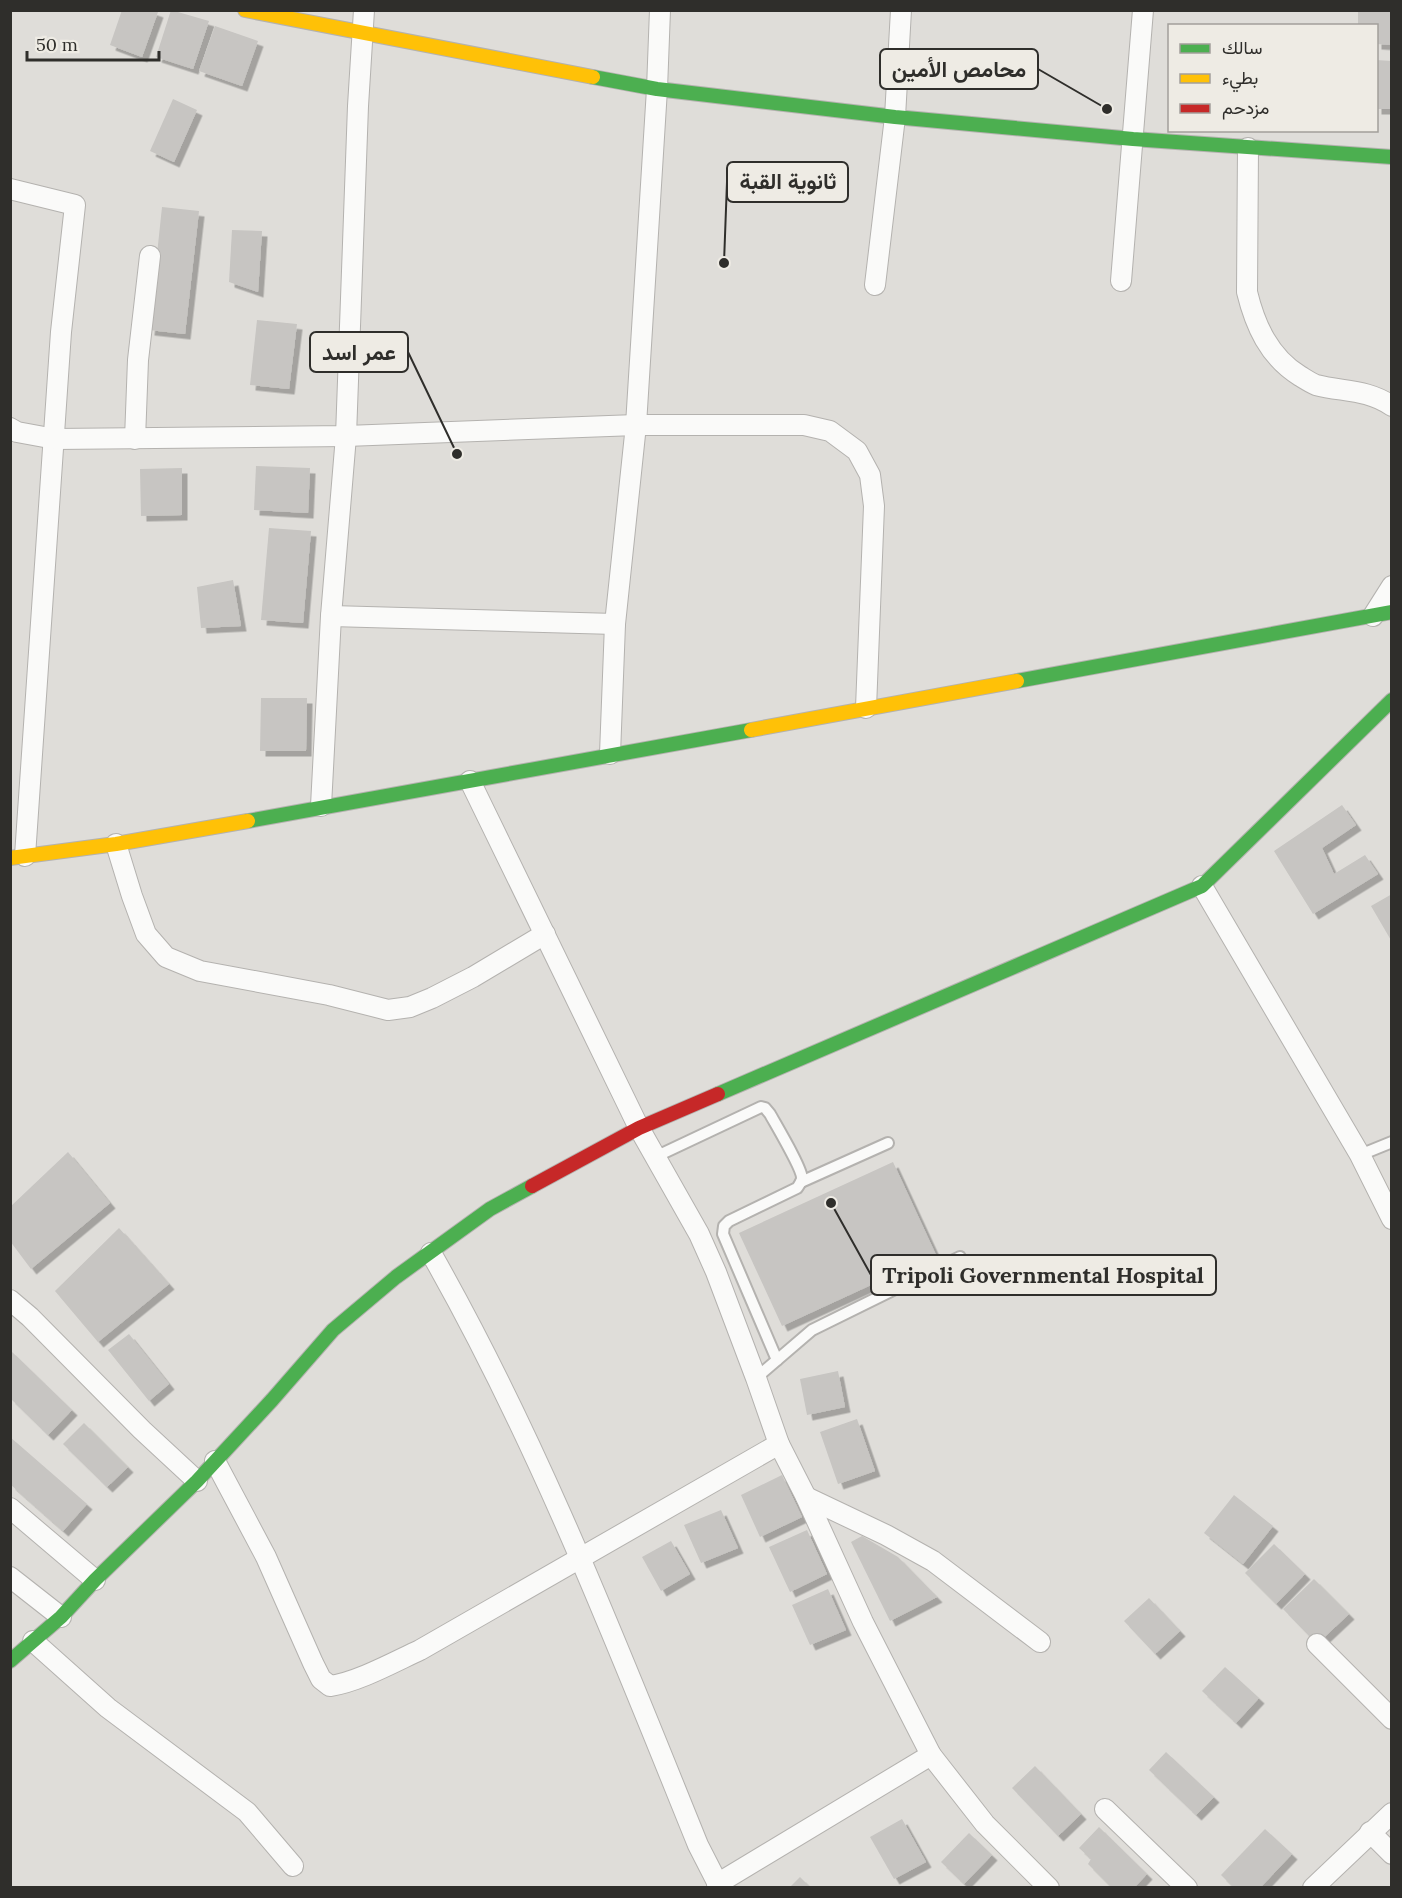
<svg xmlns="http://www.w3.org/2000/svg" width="1402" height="1898" viewBox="0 0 1402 1898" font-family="Lora,Vazirmatn,serif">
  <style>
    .building { fill: #c7c5c2; filter: url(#shadow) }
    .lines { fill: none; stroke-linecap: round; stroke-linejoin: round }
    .lane-casing { stroke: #b4b2af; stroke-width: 14 }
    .street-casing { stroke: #b4b2af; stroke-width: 22 }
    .fast-casing { stroke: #b4b2af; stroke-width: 16 }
    .slow-casing { stroke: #b4b2af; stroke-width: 16 }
    .jam-casing { stroke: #b4b2af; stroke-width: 16 }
    .lane { stroke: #fafaf9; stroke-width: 10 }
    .street { stroke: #fafaf9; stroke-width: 20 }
    .fast { stroke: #4caf50; stroke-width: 14 }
    .slow { stroke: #ffc107; stroke-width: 14 }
    .jam { stroke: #c62828; stroke-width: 14 }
    .leader { fill: none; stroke: #2f2e2b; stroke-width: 2 }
    .callout-dot { fill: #2f2e2b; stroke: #eeebe4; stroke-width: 2 }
    .callout { fill: #eeebe4; stroke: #2f2e2b; stroke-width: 2 }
    .callout-label { font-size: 22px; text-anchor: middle; font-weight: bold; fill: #2f2e2b }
  </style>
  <defs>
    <filter id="shadow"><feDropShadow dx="5.5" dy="5.5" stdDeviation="0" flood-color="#0004"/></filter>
  </defs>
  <rect width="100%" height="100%" fill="#dfddd9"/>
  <!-- building -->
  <g class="building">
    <path d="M122,10H152L158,12L142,57L110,45Z"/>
    <path d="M171,10L209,21L193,69L156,57Z"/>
    <path d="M1358,10H1392V45L1376,44V26H1358Z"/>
    <path d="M215,26L258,41L242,86L199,71Z"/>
    <path d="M1376,60L1392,61V109H1376Z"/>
    <path d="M173,99L197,110L174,162L150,151Z"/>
    <path d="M162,207L199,211L185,334L149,330Z"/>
    <path d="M232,230L262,231L258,292L229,282Z"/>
    <path d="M257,320L297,324L289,389L250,385Z"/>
    <path d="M256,466L310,468L308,513L254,510Z"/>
    <path d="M182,468V515L141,516L140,469Z"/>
    <path d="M269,528L311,531L303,623L261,620Z"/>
    <path d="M233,580L241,626L201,628L197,587Z"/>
    <path d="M261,698H307L306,751H260Z"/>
    <path d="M1342,805L1356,825L1322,848L1334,874L1365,855L1378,874L1313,914L1274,851Z"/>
    <path d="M1392,894V942L1371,906Z"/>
    <path d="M68,1152L110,1203L31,1269L10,1241V1207Z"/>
    <path d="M893,1162L936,1255L782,1326L739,1233Z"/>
    <path d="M119,1228L169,1284L98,1342L55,1291Z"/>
    <path d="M129,1334L169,1384L149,1401L108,1350Z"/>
    <path d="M10,1350L72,1410L48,1435L10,1398Z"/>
    <path d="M838,1371L845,1407L807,1415L800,1379Z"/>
    <path d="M857,1419L875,1471L838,1484L820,1432Z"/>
    <path d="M84,1423L128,1467L107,1487L63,1444Z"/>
    <path d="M10,1437L87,1504L63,1531L10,1484Z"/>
    <path d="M782,1475L802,1517L760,1537L741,1495Z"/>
    <path d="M1234,1495L1273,1526L1243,1564L1204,1533Z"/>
    <path d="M721,1510L738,1548L701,1563L684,1525Z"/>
    <path d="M807,1530L827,1574L790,1592L769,1547Z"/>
    <path d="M862,1536L898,1557L937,1597L890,1621L851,1542Z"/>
    <path d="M671,1541L690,1574L661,1591L642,1557Z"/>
    <path d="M1274,1544L1305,1574L1276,1604L1245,1573Z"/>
    <path d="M1314,1579L1349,1614L1317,1644L1283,1609Z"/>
    <path d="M828,1589L846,1630L810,1645L792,1605Z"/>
    <path d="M1149,1598L1180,1631L1155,1654L1124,1621Z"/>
    <path d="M1225,1667L1259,1698L1236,1723L1202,1691Z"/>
    <path d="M1166,1752L1214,1797L1196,1815L1149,1770Z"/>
    <path d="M1035,1766L1081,1814L1058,1836L1012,1788Z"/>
    <path d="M902,1819L926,1862L894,1879L870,1837Z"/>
    <path d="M1099,1827L1147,1874L1134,1888H1112L1088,1864L1091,1859L1079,1848Z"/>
    <path d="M1265,1829L1292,1854L1260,1888H1234L1221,1875Z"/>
    <path d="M969,1833L992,1855L964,1884L941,1862Z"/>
    <path d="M800,1877L811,1888H789Z"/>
  </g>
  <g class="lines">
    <defs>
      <g id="lane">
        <path d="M1360,1155L1392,1142"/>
        <path d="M655,1157L761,1107L765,1108L770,1114C776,1125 803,1170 802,1179C801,1183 799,1185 797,1188L729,1221L724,1226L723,1234L777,1360"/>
        <path d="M801,1182L888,1143"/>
        <path d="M756,1378L812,1330L960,1257"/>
      </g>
      <g id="street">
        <path d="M1248,148L1247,292C1255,325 1269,357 1300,376C1305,379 1311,383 1316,385C1343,392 1367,389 1392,406"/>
        <path d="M10,189L75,205L61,332L25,856"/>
        <path d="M1121,281L1143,10"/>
        <path d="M875,285L895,117L901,10"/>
        <path d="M10,428L17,432L55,439L346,436L636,425H804L830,431L857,451L870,475L874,506L866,708"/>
        <path d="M135,439L138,360L150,256"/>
        <path d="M331,616L615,624"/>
        <path d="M1373,616L1392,586"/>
        <path d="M610,754L615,624L636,425L657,89L660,10"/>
        <path d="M470,781L639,1128L699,1234L716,1272L756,1378L779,1444L806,1497L863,1622L931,1755L985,1824L1049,1888"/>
        <path d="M321,806L331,616L346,436L358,106L364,10"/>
        <path d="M116,844L132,896L146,934L166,957L200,971L329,995L388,1010L410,1007L432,998L473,977L545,934"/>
        <path d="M1202,886L1360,1155L1392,1219"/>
        <path d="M431,1253C538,1441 617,1645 698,1845L720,1888"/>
        <path d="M10,1300L30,1317L142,1430L197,1481"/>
        <path d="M215,1461L266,1557L313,1663L321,1679L330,1686C358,1682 394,1662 420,1650L779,1444"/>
        <path d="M806,1497L886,1535L933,1561L1040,1642"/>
        <path d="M10,1508L95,1580"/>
        <path d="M10,1577L61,1617"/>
        <path d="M33,1641L108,1708L247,1812L293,1866"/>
        <path d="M1317,1644L1392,1719"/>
        <path d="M1105,1809L1187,1888"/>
        <path d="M1370,1832L1392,1854"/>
        <path d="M717,1884L931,1755"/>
        <path d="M1313,1888L1392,1813"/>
      </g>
      <g id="fast">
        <path d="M593,77L657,89L895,117L1133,139L1392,157"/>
        <path d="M1017,681L1392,612"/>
        <path d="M248,821L751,730"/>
        <path d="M718,1094L1202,886L1392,700"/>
        <path d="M10,1661L61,1617L95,1580L197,1481L272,1400L333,1330L396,1277L490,1209L532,1186"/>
      </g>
      <g id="slow">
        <path d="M245,10L593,77"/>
        <path d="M751,730L1017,681"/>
        <path d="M10,858L116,844L248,821"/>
      </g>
      <path id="jam" d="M532,1186L639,1128L718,1094"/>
    </defs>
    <!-- lane casing -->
    <use href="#lane" class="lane-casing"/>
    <!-- street casing -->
    <use href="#street" class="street-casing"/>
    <!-- fast casing -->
    <use href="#fast" class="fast-casing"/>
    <!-- slow casing -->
    <use href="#slow" class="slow-casing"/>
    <!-- jam casing -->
    <use href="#jam" class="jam-casing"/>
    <!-- lane -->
    <use href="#lane" class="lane"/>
    <!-- street -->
    <use href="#street" class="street"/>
    <!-- fast -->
    <use href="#fast" class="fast"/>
    <!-- slow -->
    <use href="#slow" class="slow"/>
    <!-- jam -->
    <use href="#jam" class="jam"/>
  </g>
  <!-- callouts -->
  <path class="leader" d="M1107 109L1038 69M724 263L727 182M457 454L408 352M831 1203L871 1275"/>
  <g class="callout-dot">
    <circle cx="1107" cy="109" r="6"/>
    <circle cx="724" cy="263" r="6"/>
    <circle cx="457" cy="454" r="6"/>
    <circle cx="831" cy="1203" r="6"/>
  </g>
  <g class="callout">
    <rect x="880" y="49" width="158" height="40" rx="6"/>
    <rect x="727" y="162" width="121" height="40" rx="6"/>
    <rect x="310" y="332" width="98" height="40" rx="6"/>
    <rect x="871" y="1255" width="345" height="40" rx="6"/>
  </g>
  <g class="callout-label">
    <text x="959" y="77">محامص الأمين</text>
    <text x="788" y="189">ثانوية القبة</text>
    <text x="359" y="360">عمر اسد</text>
    <text x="1043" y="1283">Tripoli Governmental Hospital</text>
  </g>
  <!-- border -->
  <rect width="1402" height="1898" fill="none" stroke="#2f2e2b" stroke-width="24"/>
  <!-- legend -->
  <rect x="1168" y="24" width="210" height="108" fill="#eeebe4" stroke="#a29f9a" stroke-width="1.5"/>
  <rect x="1180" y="44" width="30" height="9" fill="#4caf50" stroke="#a29f9a" stroke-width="1.5"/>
  <text x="1222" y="54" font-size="18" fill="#2f2e2b">سالك</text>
  <rect x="1180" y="74" width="30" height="9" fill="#ffc107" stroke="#a29f9a" stroke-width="1.5"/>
  <text x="1222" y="84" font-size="18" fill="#2f2e2b">بطيء</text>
  <rect x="1180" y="104" width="30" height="9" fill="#c62828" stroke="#a29f9a" stroke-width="1.5"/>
  <text x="1222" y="114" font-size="18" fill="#2f2e2b">مزدحم</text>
  <!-- scale -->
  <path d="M27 51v9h132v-9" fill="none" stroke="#2f2e2b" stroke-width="3"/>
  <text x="36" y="51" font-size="18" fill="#2f2e2b" stroke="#eeebe4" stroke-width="4.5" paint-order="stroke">50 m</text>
</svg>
